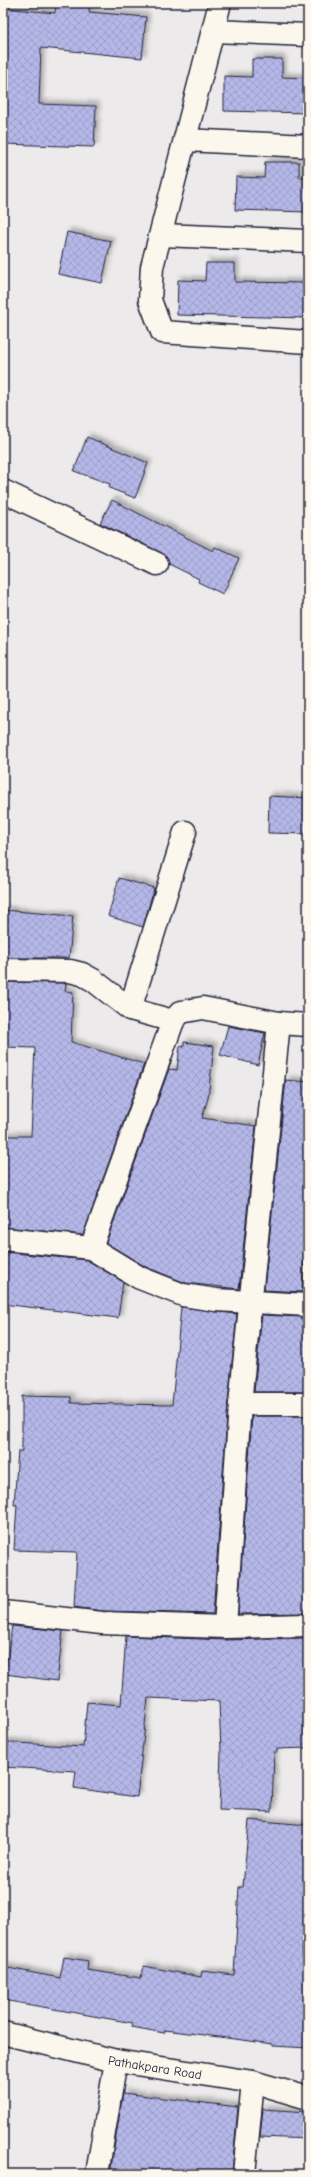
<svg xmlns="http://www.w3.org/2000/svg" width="311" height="2177" viewBox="0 0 311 2177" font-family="'Comic Neue',sans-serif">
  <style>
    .building { fill: url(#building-cross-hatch); stroke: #22223b; filter: url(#shadow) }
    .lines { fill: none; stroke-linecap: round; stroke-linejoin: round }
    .minor-casing { stroke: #22223b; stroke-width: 25 }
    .minor { stroke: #fbf7ec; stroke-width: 22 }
    .labels { text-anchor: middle; stroke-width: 3; stroke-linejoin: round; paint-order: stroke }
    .street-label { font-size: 13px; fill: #22223b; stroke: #fbf7ec }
  </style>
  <defs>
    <pattern id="building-cross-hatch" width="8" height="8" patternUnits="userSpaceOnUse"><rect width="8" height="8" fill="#b5b7e8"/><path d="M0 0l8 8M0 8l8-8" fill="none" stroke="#9b9dc8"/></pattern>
    <filter id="shadow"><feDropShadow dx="3.5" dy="-3.5" stdDeviation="2" flood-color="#0004"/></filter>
  </defs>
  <rect width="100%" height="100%" fill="#edeaeb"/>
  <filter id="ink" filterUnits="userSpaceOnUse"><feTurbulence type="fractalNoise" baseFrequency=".025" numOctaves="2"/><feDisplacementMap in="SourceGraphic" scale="8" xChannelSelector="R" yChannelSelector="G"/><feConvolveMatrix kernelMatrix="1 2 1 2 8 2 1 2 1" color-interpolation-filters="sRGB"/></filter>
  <g filter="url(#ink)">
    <!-- building -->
    <g class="building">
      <path d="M56,3H90L89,12L146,17L142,58L41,48L39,104L96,106L94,147L3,144L7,45H3V8L55,13Z"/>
      <path d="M252,59H282V77L308,78V113L224,111V76L252,77Z"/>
      <path d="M265,162H299V177H308V212L235,210L236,177L264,178Z"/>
      <path d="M67,232L111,241L102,283L58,274Z"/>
      <path d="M206,263H235V282L308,283V318L177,315L178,280L205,281Z"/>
      <path d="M87,437L148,463L135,498L109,488L110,484L74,471Z"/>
      <path d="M112,500L213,551L215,547L239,558L223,594L198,582L199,579L169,564L167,557L162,553L100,523Z"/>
      <path d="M269,796L308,798V834L268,833Z"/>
      <path d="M119,878L154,888L143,927L108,916Z"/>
      <path d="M3,910L73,916L69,958H3Z"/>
      <path d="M3,982L66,983L65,991L73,992L71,1042L144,1064L83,1235L3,1227V1136H31L35,1048L3,1047Z"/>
      <path d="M228,1026L265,1033L258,1065L220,1055Z"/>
      <path d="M184,1042L214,1046L208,1098L202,1118L256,1126L239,1289L186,1283L146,1267L106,1243L169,1069L177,1070L180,1046L184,1047Z"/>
      <path d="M286,1080L308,1082V1241H305L302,1292L264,1290Z"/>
      <path d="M3,1252L87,1260L123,1282L118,1318L3,1304Z"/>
      <path d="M181,1307L237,1314L228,1403L213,1614L103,1611L74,1607L77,1552L14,1550L17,1505H14L18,1451H22V1396L71,1397V1403L172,1405Z"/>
      <path d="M262,1315L301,1317V1320H308V1392H254Z"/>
      <path d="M252,1416H308V1613L238,1614Z"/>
      <path d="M12,1626L63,1631L57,1681L5,1674Z"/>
      <path d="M126,1636L225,1640L308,1638V1748L277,1749V1752H274L272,1812L219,1810L221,1752L219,1701L148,1698L137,1797L74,1788L76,1771L3,1767V1742L83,1747L87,1702L121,1705Z"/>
      <path d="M249,1820L308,1825V1866L302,1955H308V2048L273,2046V2044L165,2030L164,2033L132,2027L133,2023L3,2000V1967L60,1978L64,1957L88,1961L87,1970L141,1978L144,1966L201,1977L202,1971L234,1975L239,1887H243Z"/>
      <path d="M123,2093L238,2107L232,2174H110Z"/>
      <path d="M263,2109L308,2112V2139L260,2137Z"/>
    </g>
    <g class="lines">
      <defs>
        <g id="minor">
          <path d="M220,3L152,267L150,300L162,332L308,342"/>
          <path d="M213,31L308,35"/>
          <path d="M185,140L308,146"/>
          <path d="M161,235L308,241"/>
          <path d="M3,491L157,564"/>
          <path d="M3,970L70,971L82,974L93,980L130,1009L173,1021"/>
          <path d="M130,1009L185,832"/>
          <path d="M3,1239L91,1248L173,1021L181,1012L203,1008L279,1023L308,1025"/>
          <path d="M91,1248L140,1278L183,1295L216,1300L308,1305"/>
          <path d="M240,1404H308"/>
          <path d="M3,1612L102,1623L225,1627L308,1625"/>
          <path d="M225,1627L240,1404L279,1023"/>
          <path d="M3,2033L116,2061L253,2082L308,2098"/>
          <path d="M97,2174L116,2061"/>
          <path d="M244,2174L253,2082"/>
        </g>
      </defs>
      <!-- minor casing -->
      <use href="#minor" class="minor-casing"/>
      <!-- minor -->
      <use href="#minor" class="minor"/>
    </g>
  </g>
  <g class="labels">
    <!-- street labels -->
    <g class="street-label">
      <text transform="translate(155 2067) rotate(9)" y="5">Pathakpara Road</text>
    </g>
  </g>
  <!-- margin -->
  <rect width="311" height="2177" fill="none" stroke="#fbf7ec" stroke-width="16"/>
  <rect x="8" y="8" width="295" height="2161" fill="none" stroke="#22223b" stroke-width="1.5" filter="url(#ink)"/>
</svg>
